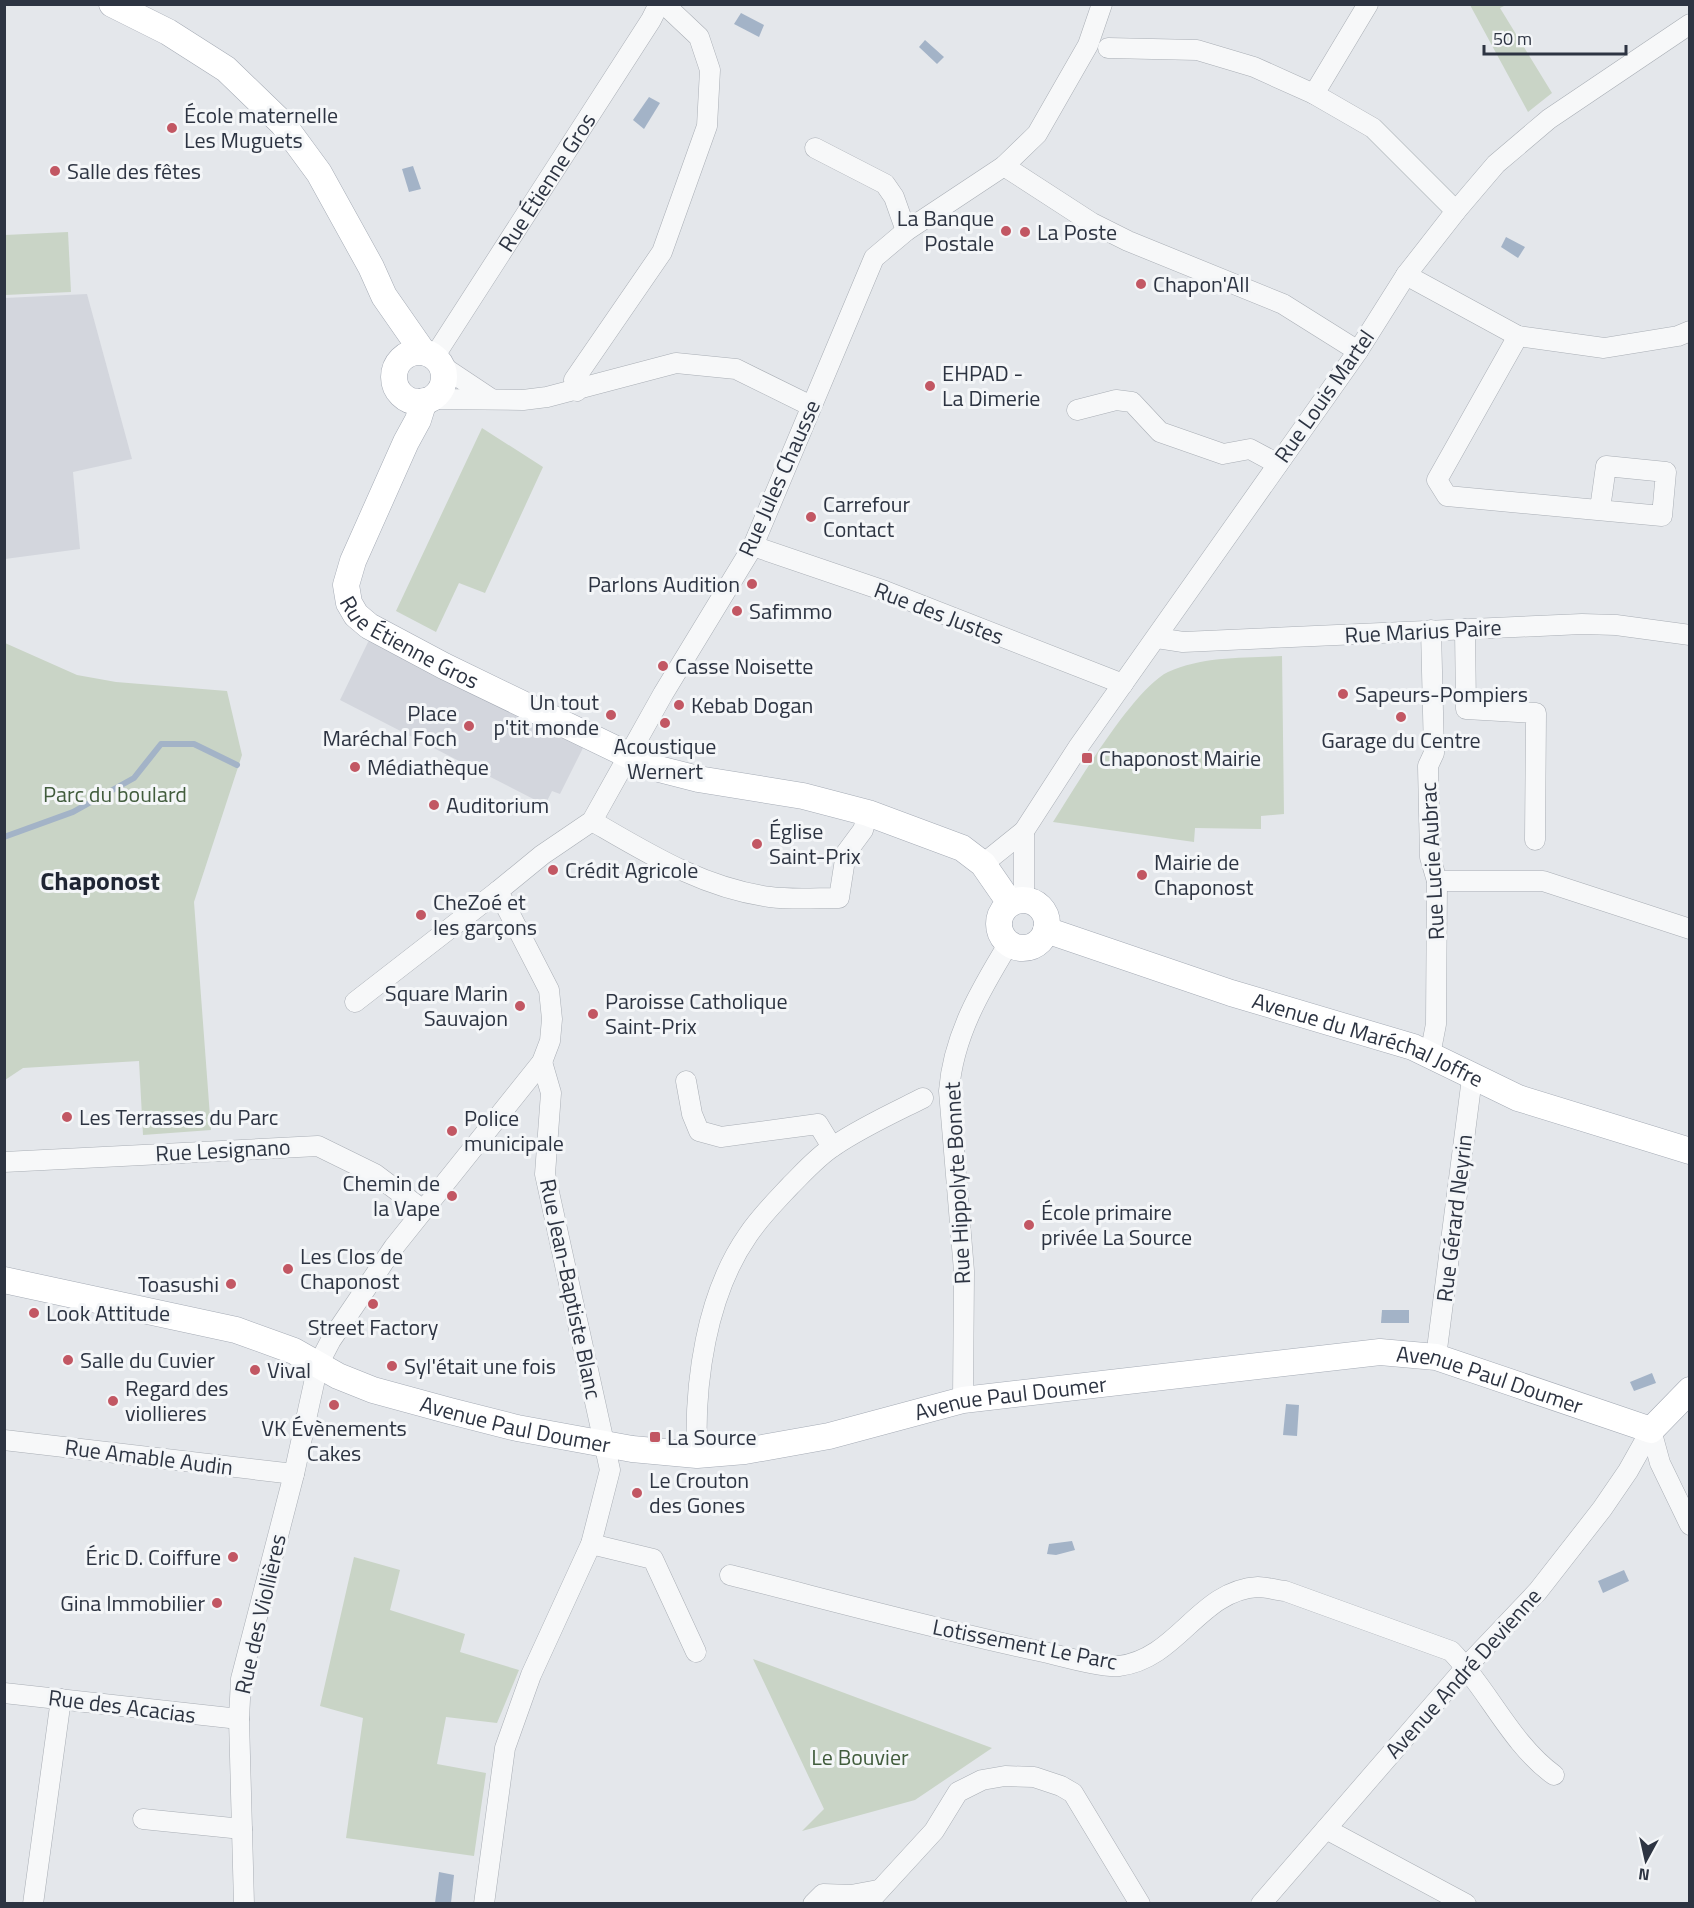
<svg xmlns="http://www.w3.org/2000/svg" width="1694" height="1908" viewBox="0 0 1694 1908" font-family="'Titillium Web',sans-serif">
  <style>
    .built { fill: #d3d6dd }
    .green { fill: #c9d4c6 }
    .water { fill: #a3b3c7 }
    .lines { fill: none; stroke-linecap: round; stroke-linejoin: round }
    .stream { stroke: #a3b3c7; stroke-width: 6 }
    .minor-casing { stroke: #a9aeb5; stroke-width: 21 }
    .major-casing { stroke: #a5abb5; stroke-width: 27 }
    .minor { stroke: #f7f8f9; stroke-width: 20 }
    .major { stroke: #fff; stroke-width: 26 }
    .poi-dot { fill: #c25763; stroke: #f4f6f8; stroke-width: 2 }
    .labels { text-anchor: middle; stroke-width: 6; stroke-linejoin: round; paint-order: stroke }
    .poi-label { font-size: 22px; fill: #2d3442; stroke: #f4f6f8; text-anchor: start }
    .street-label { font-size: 22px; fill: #2d3442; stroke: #f4f6f8 }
    .park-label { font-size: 22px; fill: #415c3c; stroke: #f4f6f8 }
    .quarter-label { font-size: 26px; font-weight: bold; fill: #1f2533; stroke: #f4f6f8 }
  </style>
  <rect width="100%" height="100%" fill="#e4e7eb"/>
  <!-- built -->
  <g class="built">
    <path d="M87,294L132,459L73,472L80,549L5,559V298Z"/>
    <path d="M370,638L585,744L560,794L552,791L545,805L340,700Z"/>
  </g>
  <!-- green -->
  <g class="green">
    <path d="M1470,5H1506L1500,8L1552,93L1528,112Z"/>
    <path d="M68,232L71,292L5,295V235Z"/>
    <path d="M482,428L543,467L485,593L459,583L436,632L396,611Z"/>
    <path d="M5,643L77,675L116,682L227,691L242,755L194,902L211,1130L143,1135L139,1061L23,1068L5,1080Z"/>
    <path d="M1282,656L1284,814L1261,816V829L1195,828L1194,842L1053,822C1076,786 1133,689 1168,672C1203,656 1244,658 1282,656Z"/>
    <path d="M354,1557L400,1570L390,1610L465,1634L460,1652L519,1670L497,1723L446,1717L437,1764L486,1773L474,1856L346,1838L363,1718L320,1706Z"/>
    <path d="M753,1659L992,1748L915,1800L802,1831L824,1809Z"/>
  </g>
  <!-- water -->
  <g class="water">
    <path d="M741,13L764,25L759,37L734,24Z"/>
    <path d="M925,40L944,57L937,64L919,47Z"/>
    <path d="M649,97L660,103L644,129L633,120Z"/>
    <path d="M413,166L421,189L409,192L402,169Z"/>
    <path d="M1506,237L1525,247L1518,258L1501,247Z"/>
    <path d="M1382,1310H1409V1323H1381Z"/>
    <path d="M1652,1373L1656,1383L1634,1391L1630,1382Z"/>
    <path d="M1286,1404L1299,1405L1297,1436L1283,1435Z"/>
    <path d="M1072,1541L1075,1550L1056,1555L1047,1554L1049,1544Z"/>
    <path d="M1624,1570L1629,1581L1603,1593L1598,1581Z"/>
    <path d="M439,1872L454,1875L451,1903H435Z"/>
  </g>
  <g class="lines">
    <!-- stream -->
    <path class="stream" d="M4,837L73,812L134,778L161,744H194L237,765"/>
    <defs>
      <g id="minor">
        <path d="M1108,48L1197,50L1254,67L1314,94L1373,128L1456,211"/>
        <path d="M1314,94L1368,4"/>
        <path d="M815,148L885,184L894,197L906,231"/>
        <path d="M1004,166L1092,223L1128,241L1283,304L1358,351"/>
        <path d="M1406,275L1518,336L1604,348L1678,336L1690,331"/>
        <path d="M1518,336L1437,480L1447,496L1662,516L1666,472L1606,466L1600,509"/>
        <path id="s1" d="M434,357L651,20L659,4"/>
        <path d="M442,366L490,398"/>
        <path d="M577,391L574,380L662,252L707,126L710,70L699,37L664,4"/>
        <path d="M431,399L523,400L547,397L676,363L736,369L811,406"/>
        <path d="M1077,410L1116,400L1132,402L1160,432L1223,454L1250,449L1278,464"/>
        <path d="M753,546L885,591L1123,684"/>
        <path d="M1465,629L1466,709L1536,713L1535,840"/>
        <path d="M1157,638L1183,642L1582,624L1616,625L1690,635"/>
        <path d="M592,821C649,854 703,888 770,897C792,900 817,898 839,898L846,853L863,830L868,813"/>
        <path d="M983,864L1024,831L1079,746L1358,351L1406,275L1456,211L1496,164L1549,119L1690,24"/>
        <path d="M1437,881H1543L1690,929"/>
        <path d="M1024,900V831"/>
        <path d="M355,1002L498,891"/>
        <path d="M1430,1055L1436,1024L1437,881L1430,857L1428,766L1434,753L1431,630"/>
        <path d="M686,1081L692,1114L699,1131L721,1137L818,1124L832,1147"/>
        <path d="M4,1162L318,1146L375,1174L423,1210"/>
        <path d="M1436,1357L1472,1078"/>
        <path d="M963,1400L964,1271L949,1091C953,1036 981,989 1009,943"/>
        <path d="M1651,1430L1660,1463L1690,1525"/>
        <path d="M4,1440L294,1474"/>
        <path d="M697,1455C694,1383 706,1295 748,1235C760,1217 776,1201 790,1186C804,1172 818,1156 834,1146C862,1127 893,1113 923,1098"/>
        <path d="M591,1544L653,1559L696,1652"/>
        <path d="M730,1575C833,1601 935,1629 1039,1651C1059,1655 1101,1668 1119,1666C1178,1659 1199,1590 1258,1587C1266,1587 1276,1590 1285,1591L1451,1651C1488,1689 1511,1744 1554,1775"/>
        <path d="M4,1693L239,1719"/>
        <path d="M143,1819L242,1829"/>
        <path d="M1326,1829L1466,1904"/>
        <path d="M33,1904L61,1699"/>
        <path d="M244,1904L239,1719L241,1679L294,1474L318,1365L331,1340L394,1247L542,1062L550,1041L552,1019L549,990L498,891L542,855L592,821L663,694L753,546L874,258L906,231L1004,166L1037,134L1088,45L1102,4"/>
        <path d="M484,1904L505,1748L531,1675L591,1544L610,1470L545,1174L551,1093L542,1062"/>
        <path d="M813,1904L823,1894L851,1895L878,1890"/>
        <path d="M867,1904L934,1831L958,1792L982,1780L1005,1776L1034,1777L1061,1786L1073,1793L1140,1904"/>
        <path d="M1261,1904L1466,1667L1538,1591L1602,1509L1628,1471L1651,1430"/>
      </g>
      <g id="major">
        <path d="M112,4L168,32L226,69L283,124L319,173L371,267L384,296L423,352"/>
        <circle cx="419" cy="377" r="25"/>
        <path id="s2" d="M424,401L418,420L406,442L353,561L346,585L349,603L356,615L369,626L444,666L655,768L698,779L803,796L868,813L962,848L983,864L1010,903"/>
        <circle cx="1023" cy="924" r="24"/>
        <path id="s3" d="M1046,930L1231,993L1413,1047L1518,1098L1690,1151"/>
        <path id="s4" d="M4,1280L236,1330L294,1351L338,1376L373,1390L450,1411L517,1428L632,1449L697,1455L745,1451L829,1436L963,1400L1380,1352L1436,1357L1651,1430L1690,1390"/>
      </g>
    </defs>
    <!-- minor casing -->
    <use href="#minor" class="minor-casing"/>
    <!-- major casing -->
    <use href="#major" class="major-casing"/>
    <!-- minor -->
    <use href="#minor" class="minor"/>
    <!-- major -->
    <use href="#major" class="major"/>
  </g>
  <!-- markers -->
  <g class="poi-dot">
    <circle cx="172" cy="128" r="6"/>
    <circle cx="55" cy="171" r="6"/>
    <circle cx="1006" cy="231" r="6"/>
    <circle cx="1025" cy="232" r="6"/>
    <circle cx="1141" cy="284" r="6"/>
    <circle cx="930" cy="386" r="6"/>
    <circle cx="811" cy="517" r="6"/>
    <circle cx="752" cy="584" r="6"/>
    <circle cx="737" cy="611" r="6"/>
    <circle cx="663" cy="666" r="6"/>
    <circle cx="1343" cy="694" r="6"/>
    <circle cx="679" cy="705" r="6"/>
    <circle cx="611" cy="715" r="6"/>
    <circle cx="1401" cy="717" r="6"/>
    <circle cx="665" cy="723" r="6"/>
    <circle cx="469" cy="726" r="6"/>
    <rect x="1081" y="752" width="12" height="12" rx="3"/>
    <circle cx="355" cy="767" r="6"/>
    <circle cx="434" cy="805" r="6"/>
    <circle cx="757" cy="844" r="6"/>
    <circle cx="553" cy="870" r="6"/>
    <circle cx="1142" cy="875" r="6"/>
    <circle cx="421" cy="915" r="6"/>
    <circle cx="520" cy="1006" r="6"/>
    <circle cx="593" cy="1014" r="6"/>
    <circle cx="67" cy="1117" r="6"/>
    <circle cx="452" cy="1131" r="6"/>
    <circle cx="452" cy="1196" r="6"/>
    <circle cx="1029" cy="1225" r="6"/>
    <circle cx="288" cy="1269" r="6"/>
    <circle cx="231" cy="1284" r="6"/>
    <circle cx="373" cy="1304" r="6"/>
    <circle cx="34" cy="1313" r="6"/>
    <circle cx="68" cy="1360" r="6"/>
    <circle cx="392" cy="1366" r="6"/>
    <circle cx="255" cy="1370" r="6"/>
    <circle cx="113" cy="1401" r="6"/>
    <circle cx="334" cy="1405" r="6"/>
    <rect x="649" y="1431" width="12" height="12" rx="3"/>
    <circle cx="637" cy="1493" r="6"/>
    <circle cx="233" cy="1557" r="6"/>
    <circle cx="217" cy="1603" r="6"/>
  </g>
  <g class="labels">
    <!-- poi labels -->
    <g class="poi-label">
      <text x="184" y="123">École maternelle<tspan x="184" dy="25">Les Muguets</tspan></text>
      <text x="67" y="179">Salle des fêtes</text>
      <text x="994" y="226" text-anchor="end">La Banque<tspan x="994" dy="25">Postale</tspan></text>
      <text x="1037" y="240">La Poste</text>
      <text x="1153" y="292">Chapon'All</text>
      <text x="942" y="381">EHPAD -<tspan x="942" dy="25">La Dimerie</tspan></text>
      <text x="823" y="512">Carrefour<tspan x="823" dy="25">Contact</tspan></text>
      <text x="740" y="592" text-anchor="end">Parlons Audition</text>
      <text x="749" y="619">Safimmo</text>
      <text x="675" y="674">Casse Noisette</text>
      <text x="1355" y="702">Sapeurs-Pompiers</text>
      <text x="599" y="710" text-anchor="end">Un tout<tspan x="599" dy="25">p'tit monde</tspan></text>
      <text x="691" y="713">Kebab Dogan</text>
      <text x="457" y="721" text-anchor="end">Place<tspan x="457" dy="25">Maréchal Foch</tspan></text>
      <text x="1401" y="748" text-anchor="middle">Garage du Centre</text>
      <text x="665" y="754" text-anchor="middle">Acoustique<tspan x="665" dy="25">Wernert</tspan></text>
      <text x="1099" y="766">Chaponost Mairie</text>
      <text x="367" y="775">Médiathèque</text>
      <text x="446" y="813">Auditorium</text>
      <text x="769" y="839">Église<tspan x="769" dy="25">Saint-Prix</tspan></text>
      <text x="1154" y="870">Mairie de<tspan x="1154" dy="25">Chaponost</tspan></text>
      <text x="565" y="878">Crédit Agricole</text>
      <text x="433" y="910">CheZoé et<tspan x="433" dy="25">les garçons</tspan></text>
      <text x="508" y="1001" text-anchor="end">Square Marin<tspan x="508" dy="25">Sauvajon</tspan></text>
      <text x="605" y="1009">Paroisse Catholique<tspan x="605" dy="25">Saint-Prix</tspan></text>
      <text x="79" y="1125">Les Terrasses du Parc</text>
      <text x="464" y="1126">Police<tspan x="464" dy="25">municipale</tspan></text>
      <text x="440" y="1191" text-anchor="end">Chemin de<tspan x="440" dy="25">la Vape</tspan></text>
      <text x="1041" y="1220">École primaire<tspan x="1041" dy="25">privée La Source</tspan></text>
      <text x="300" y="1264">Les Clos de<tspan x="300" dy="25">Chaponost</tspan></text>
      <text x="219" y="1292" text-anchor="end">Toasushi</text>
      <text x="46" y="1321">Look Attitude</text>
      <text x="373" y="1335" text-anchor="middle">Street Factory</text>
      <text x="80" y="1368">Salle du Cuvier</text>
      <text x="404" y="1374">Syl'était une fois</text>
      <text x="267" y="1378">Vival</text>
      <text x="125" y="1396">Regard des<tspan x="125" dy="25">viollieres</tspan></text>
      <text x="334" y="1436" text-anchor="middle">VK Évènements<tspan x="334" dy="25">Cakes</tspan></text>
      <text x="667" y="1445">La Source</text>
      <text x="649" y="1488">Le Crouton<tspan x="649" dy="25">des Gones</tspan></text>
      <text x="221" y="1565" text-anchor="end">Éric D. Coiffure</text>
      <text x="205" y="1611" text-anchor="end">Gina Immobilier</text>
    </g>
    <!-- street labels -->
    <g class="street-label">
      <text dy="8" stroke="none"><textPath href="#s1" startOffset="208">Rue Étienne Gros</textPath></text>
      <text transform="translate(1324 396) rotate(-55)" y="8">Rue Louis Martel</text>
      <text transform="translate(779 478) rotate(-66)" y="8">Rue Jules Chausse</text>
      <text transform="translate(939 613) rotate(21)" y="8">Rue des Justes</text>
      <text transform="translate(1423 631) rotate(-3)" y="8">Rue Marius Paire</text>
      <text dy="8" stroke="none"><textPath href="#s2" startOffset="292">Rue Étienne Gros</textPath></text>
      <text transform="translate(1432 861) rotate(-93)" y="8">Rue Lucie Aubrac</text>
      <text dy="8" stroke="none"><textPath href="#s3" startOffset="340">Avenue du Maréchal Joffre</textPath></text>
      <text transform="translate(223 1150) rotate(-3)" y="8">Rue Lesignano</text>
      <text transform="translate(957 1183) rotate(-93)" y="8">Rue Hippolyte Bonnet</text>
      <text transform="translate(1454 1218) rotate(-83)" y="8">Rue Gérard Neyrin</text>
      <text transform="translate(571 1289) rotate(78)" y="8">Rue Jean-Baptiste Blanc</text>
      <text dy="8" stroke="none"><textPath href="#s4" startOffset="1524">Avenue Paul Doumer</textPath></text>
      <text dy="8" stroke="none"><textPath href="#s4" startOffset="1038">Avenue Paul Doumer</textPath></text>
      <text dy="8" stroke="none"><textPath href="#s4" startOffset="534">Avenue Paul Doumer</textPath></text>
      <text transform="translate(149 1457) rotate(7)" y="8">Rue Amable Audin</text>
      <text transform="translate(260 1614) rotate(-77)" y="8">Rue des Viollières</text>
      <text transform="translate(1025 1644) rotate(11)" y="8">Lotissement Le Parc</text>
      <text transform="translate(1463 1673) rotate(-48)" y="8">Avenue André Devienne</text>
      <text transform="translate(122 1706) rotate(7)" y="8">Rue des Acacias</text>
    </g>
    <!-- park labels -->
    <g class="park-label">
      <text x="115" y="802">Parc du boulard</text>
      <text x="860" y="1765">Le Bouvier</text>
    </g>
    <!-- quarter labels -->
    <g class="quarter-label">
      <text x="100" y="890">Chaponost</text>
    </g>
  </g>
  <!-- border -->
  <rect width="1694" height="1908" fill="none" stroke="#2d3442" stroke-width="12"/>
  <!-- north arrow -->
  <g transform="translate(1646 1860) rotate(188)" stroke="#f4f6f8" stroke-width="4.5" paint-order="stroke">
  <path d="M0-4.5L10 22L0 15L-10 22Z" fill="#2d3442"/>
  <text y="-9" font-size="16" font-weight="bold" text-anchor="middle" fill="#2d3442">N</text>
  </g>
  <!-- scale -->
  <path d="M1484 45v9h142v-9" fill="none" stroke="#2d3442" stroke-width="3"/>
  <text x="1493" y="45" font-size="18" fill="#2d3442" stroke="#f4f6f8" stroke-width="4.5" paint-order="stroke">50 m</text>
</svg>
